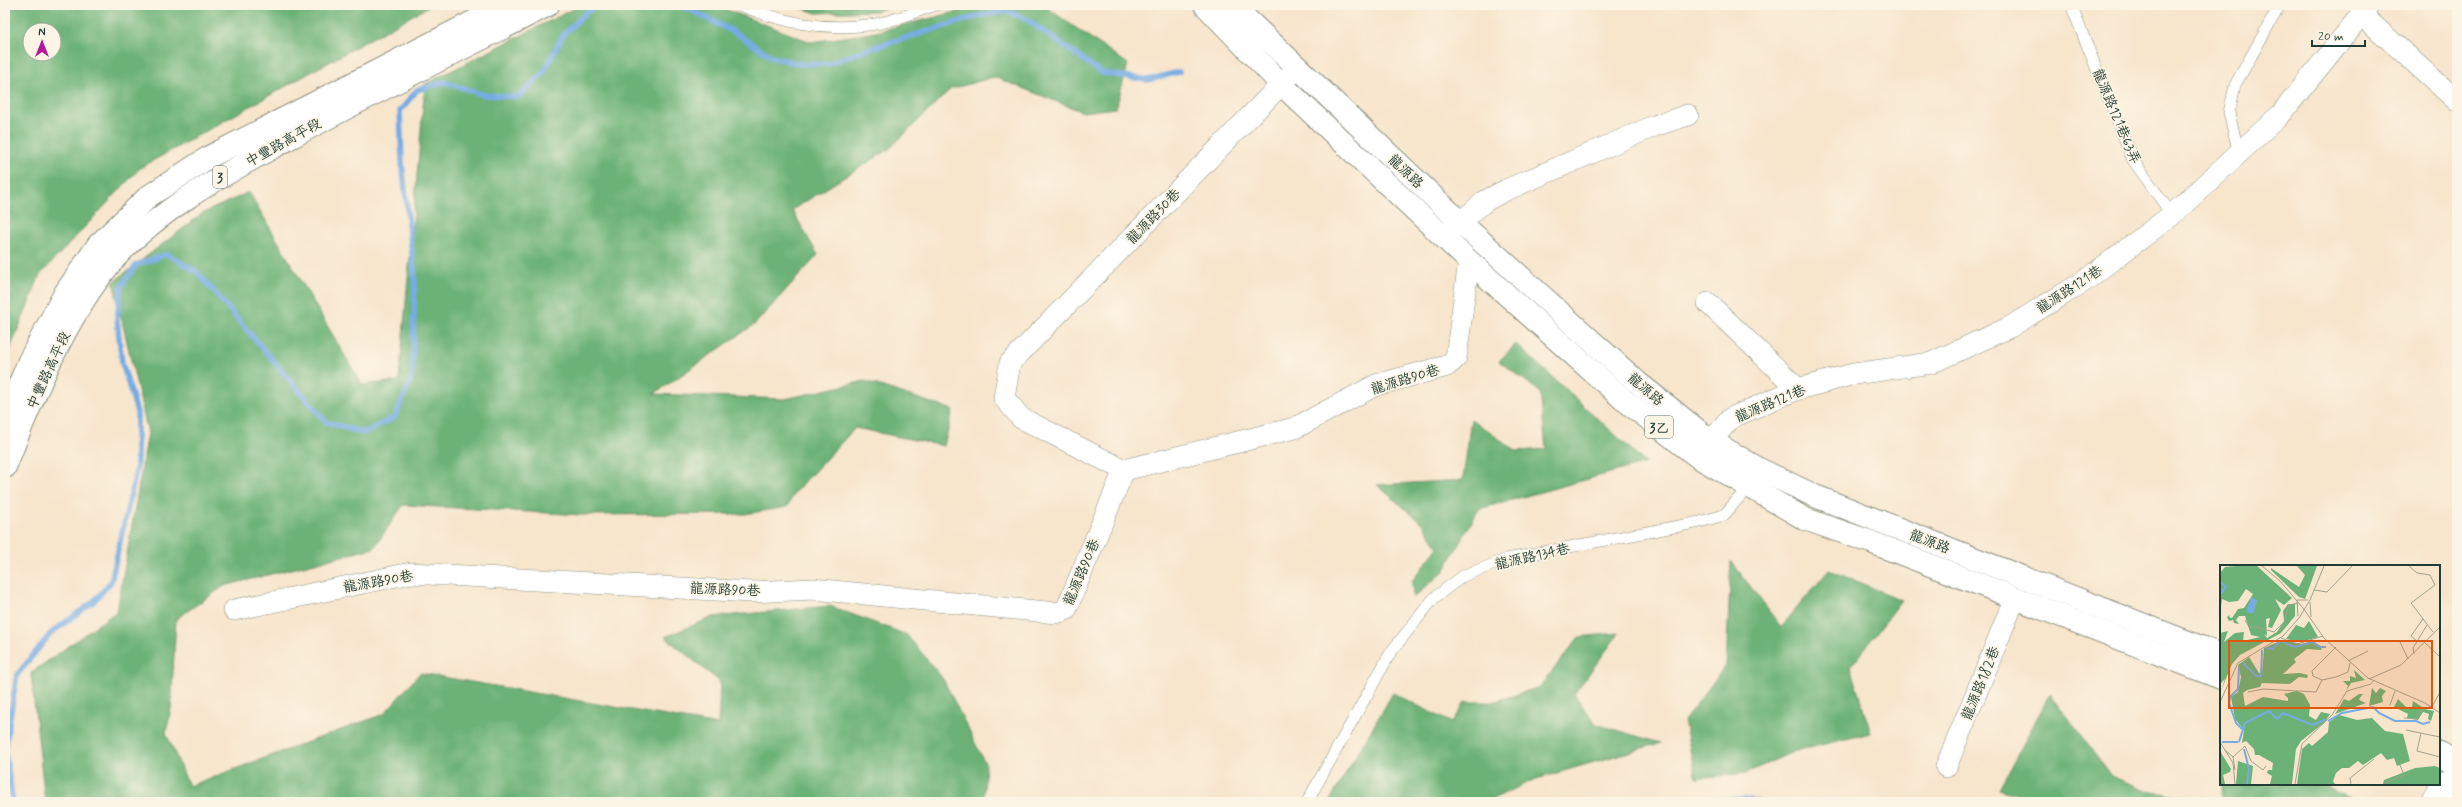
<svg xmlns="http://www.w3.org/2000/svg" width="2462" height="807" viewBox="0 0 2462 807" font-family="Mynerve,'LXGW WenKai TC',sans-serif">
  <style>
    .forest { fill: #6cb277; stroke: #467856; fill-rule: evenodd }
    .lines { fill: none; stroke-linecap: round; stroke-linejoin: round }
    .stream { stroke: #76ace4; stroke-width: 5.5 }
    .lane-casing { stroke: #8b9180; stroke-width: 12 }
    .street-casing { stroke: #8b9180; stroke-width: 22 }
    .primary-casing { stroke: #8b9180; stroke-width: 24 }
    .lane { stroke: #fff; stroke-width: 11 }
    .street { stroke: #fff; stroke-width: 21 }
    .primary { stroke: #fff; stroke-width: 22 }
    .labels { text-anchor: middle; stroke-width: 3.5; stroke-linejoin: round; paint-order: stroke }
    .shield { fill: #fcf5e5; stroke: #617469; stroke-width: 1 }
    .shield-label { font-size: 13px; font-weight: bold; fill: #1f3d34 }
    .street-label { font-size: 14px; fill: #1f3d34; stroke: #fcf5e5 }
    .inset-river { fill: none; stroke: #76ace4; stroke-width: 2 }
    .inset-road { fill: none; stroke: #a1a28f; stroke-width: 1 }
    .view { fill: #de580e; fill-opacity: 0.15; stroke: #de580e; stroke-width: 2 }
    .inset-edge { fill: none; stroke: #1f3d34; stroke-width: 2 }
  </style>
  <rect width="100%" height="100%" fill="#fcf5e5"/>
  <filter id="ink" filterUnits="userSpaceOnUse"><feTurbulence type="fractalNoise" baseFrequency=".025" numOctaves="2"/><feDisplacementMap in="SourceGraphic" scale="8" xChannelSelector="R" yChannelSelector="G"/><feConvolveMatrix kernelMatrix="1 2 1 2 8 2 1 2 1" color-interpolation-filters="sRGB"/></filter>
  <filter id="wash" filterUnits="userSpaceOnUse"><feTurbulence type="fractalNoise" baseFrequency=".012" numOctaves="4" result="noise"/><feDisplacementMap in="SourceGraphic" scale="16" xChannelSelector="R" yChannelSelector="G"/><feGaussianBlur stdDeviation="0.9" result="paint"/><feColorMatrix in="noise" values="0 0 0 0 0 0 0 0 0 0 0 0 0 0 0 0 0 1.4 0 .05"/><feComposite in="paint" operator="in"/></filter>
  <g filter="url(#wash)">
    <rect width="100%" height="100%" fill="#f7e5cc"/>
    <!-- forest -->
    <g class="forest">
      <path d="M5,5H431L140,168L40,275L5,362ZM30,30H54V54H30Z"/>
      <path d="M581,5H714L811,42L871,33L984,5H1043L1128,64L1116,108L1083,112L994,77L951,89L889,149L792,210L818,255L755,324L654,394L785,399L865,381L953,410L944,446L855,428L795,492L787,507L745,514L583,515L403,505L374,548L224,586L176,619L171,708L166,733L189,786L384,714L420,673L718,725L720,682L665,637L713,617L830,606L907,635L943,679L986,765L983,802H45L31,673L117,611L148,433L113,282L203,213L249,192L362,385L399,381L425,84Z"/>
      <path d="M792,5H897L877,11L816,13Z"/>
      <path d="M1516,344L1646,463L1479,509L1444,571L1413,598L1412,581L1438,547L1423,524L1377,485L1463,480L1471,419L1516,451L1546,449L1540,392L1499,361Z"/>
      <path d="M1731,561L1781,627L1829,570L1902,600L1850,667L1871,733L1795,751L1746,773L1696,778L1684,721L1726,665Z"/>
      <path d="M1619,633L1574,694L1596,724L1660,743L1536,779L1486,802H1329L1393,693L1452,723L1465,702H1493L1540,687L1579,637Z"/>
      <path d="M2050,694L2111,776L2151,792L2223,800V784H2320L2360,802H2043L1999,789Z"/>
    </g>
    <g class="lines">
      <!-- stream -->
      <g class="stream">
        <path d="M681,5L734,32L772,57L800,64H828L865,50L978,16L1006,11L1026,19L1102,73L1148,80L1179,72"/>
        <path d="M5,748L17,675L51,633L93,602L111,582L137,467V412L122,363L117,319L121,287L136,265L167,254L197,272L326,422L364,433L395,417L412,377L415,279L402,162L400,111L417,90L444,82L484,95L518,97L544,72L563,35L590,9L598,5"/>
        <path d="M5,753L13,802"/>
        <path d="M1686,802L1745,799L1758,802"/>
      </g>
    </g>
  </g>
  <g filter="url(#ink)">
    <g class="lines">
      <defs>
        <g id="lane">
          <path d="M739,5C782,22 822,31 868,25C890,23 914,12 936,5"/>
          <path d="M2073,10L2133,160L2172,215"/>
          <path d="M2239,154L2229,113L2235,85L2280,5"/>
          <path d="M1307,802L1391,652L1434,598L1463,576L1507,559L1700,522L1724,515L1751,484"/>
        </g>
        <g id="street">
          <path d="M2361,14L2457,101"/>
          <path d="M1297,68L1010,363L1004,398L1021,418L1124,470L1295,428L1376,385L1447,366L1456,358L1469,261"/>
          <path d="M1447,234L1485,201L1506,190L1654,126L1688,115"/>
          <path d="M1708,303L1798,389"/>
          <path d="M1700,454L1731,418L1774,399L1798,389L1854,374L1931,363L2010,327L2083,282L2172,215L2281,114L2369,5"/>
          <path d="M234,610L411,573L752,592L813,589L1056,613L1066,610L1124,470"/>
          <path d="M1946,767L2015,598"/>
          <path d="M2433,797L2442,783L2457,776"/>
        </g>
        <g id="primary">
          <path d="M1205,5L1281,84L1469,261L1623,399L1698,457L1805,519L1871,542L2221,678"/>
          <path d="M1232,5L1460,222L1637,382L1710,440L1759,469L1815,496L2221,655"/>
          <path d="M5,420L29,361L65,293L98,245L149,196L209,157L506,5"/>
          <path d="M5,467C32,399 67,312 116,257C164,205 229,172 290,138C375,92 462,49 548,5"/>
          <path d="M2439,753L2457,764"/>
          <path d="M2439,781L2457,794"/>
        </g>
      </defs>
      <!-- lane casing -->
      <use href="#lane" class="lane-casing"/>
      <!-- street casing -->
      <use href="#street" class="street-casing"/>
      <!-- primary casing -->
      <use href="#primary" class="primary-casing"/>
      <!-- lane -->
      <use href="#lane" class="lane"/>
      <!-- street -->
      <use href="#street" class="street"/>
      <!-- primary -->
      <use href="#primary" class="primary"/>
    </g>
  </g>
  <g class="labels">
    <!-- shield labels -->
    <g class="shield">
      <rect x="213" y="166" width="14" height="22" rx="3"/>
      <rect x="1645" y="416" width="28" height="22" rx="3"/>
    </g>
    <g class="shield-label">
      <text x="220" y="182">3</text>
      <text x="1659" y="432">3乙</text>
    </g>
    <!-- street labels -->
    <g class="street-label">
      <text transform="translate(2117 116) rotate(67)" y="5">龍源路121巷63弄</text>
      <text transform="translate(283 142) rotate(-29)" y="5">中豐路高平段</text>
      <text transform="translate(1406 171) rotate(43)" y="5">龍源路</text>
      <text transform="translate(1153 216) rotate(-46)" y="5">龍源路30巷</text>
      <text transform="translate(2069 289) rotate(-33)" y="5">龍源路121巷</text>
      <text transform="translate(48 370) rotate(-65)" y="5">中豐路高平段</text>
      <text transform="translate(1405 379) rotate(-17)" y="5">龍源路90巷</text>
      <text transform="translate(1646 389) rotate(40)" y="5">龍源路</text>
      <text transform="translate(1770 403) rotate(-23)" y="5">龍源路121巷</text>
      <text transform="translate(1930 541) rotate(21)" y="5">龍源路</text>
      <text transform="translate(1532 556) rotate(-13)" y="5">龍源路134巷</text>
      <text transform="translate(1081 572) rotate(-67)" y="5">龍源路90巷</text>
      <text transform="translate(378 581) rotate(-10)" y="5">龍源路90巷</text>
      <text transform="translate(725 589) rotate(2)" y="5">龍源路90巷</text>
      <text transform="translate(1980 683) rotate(-68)" y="5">龍源路182巷</text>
    </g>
  </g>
  <!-- overview -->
  <g transform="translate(2220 565)">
    <rect width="220" height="220" fill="#f7e5cc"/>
    <path d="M16,1H37L72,33L64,40L55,34L61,45L52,63L48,62L50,53L46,54L47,71L44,69L47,73L57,67L64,56L63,46L68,39H75V51L61,68L20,90L12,99L0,128L5,114L0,119V68L8,66L4,77L15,68L24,67L23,76L40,72L31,70L25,51H19L16,55L19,59L14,58L13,55L9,56L7,52L10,50L9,52L12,53L18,44L24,43L33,29L26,24L18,36L9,37L2,34L0,48V8L5,2ZM77,1H97L85,34L79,32L51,5V3L79,22L85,10ZM89,56L98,72L81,77L66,74L76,60L84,63ZM62,75L81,79L93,76L102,82L101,85L87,84L74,94L76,97L63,109L80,108L88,110L87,113L79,112L70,119L42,118L40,122L27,125L23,128L25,141L43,132L68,136V133L64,129L77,126L84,129L90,140L89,151L96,155L101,147L110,149L105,157L81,176L76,184L72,219H50L52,211L47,208L48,205H52L53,198L39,190H35L34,184L26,176L22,178L24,165L15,154L11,132L18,127L21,112L18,100L29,92L39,108H42L44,83ZM134,105L145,115L131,118L126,126L128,121L123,116H130V111L136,113ZM152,123L156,128L160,123L166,126L162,131L163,137L149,141ZM139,129H143L139,134L141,136L146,138L115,149L124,134L129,136ZM178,134L186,142H192L193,136L205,144L214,146L211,156L208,154L209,149L203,147L198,155L187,153L188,149L174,142ZM119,150L137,155L152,153L165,166L183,169L190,196L177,201L174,193L167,195L161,188L143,200L138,196L129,203H122L116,208L113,216L115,219H77L82,184L89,178L92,181L108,167L109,157ZM0,186L11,204L10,207L3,210L5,219H0ZM18,196L33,201L31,219H16ZM215,201L220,203V219H163L164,215L195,203Z" fill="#6cb277"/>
    <path d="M32,32L37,35L34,47L31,49L26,46Z" fill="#76ace4"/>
    <path class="inset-river" d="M0,17L6,22L0,29M46,83L52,84L60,76L75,82L92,77L100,82H106M23,98L36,111H41L42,85M19,102L18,124L10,132L9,138L16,158L22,164M108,156L122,148L153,142L159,148L175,156H196L203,159L210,157M2,177H18M19,177L25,158L49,146L57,154L63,148L92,160L105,155M24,184L29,204L27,219"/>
    <path class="inset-road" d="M42,1L60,16L83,43M189,1L197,8L210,10L215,20L191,38L213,67M94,25L107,27L132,1M90,37L91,52M83,43L104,73L148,113L205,138L220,148M78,51L77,35H88M25,55L29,62H37L54,67L64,57L69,40L78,38M61,73L77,79L103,71M197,76L191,71L203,54M180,77L188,94M204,77L220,92M116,82L92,106L93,111L102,115L116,112L128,107L130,98M194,89L193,83L207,60M128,96L148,86M149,114L181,100L220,62M28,127L43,124L96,127L102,115M0,137L18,98L63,71L79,53L90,35L104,1M170,140L175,126M184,153L197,154L201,146L213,140L220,127M186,165L220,172M201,168L197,186L220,192M0,177L13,198L15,219M5,185L13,192L15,205M13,192L25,181L31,196L43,205L46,201M75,219L82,179L112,150L127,126L151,119L154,115M131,219L130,213L154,194M163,219L184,210L180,200"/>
    <path class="view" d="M9,76H212V143H9Z"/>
    <rect width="220" height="220" class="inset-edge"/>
  </g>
  <!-- margin -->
  <rect width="2462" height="807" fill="none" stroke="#fcf5e5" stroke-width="20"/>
  <!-- north arrow -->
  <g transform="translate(42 42)"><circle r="19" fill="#fcf5e5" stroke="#a4ab9e"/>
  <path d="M0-3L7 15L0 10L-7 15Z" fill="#b5179e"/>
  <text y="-6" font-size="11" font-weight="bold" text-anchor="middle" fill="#1f3d34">N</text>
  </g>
  <!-- scale -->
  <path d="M2312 40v6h53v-6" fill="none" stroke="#1f3d34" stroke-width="2"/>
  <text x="2318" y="40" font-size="12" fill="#1f3d34" stroke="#fcf5e5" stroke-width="3" paint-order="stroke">20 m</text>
</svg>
